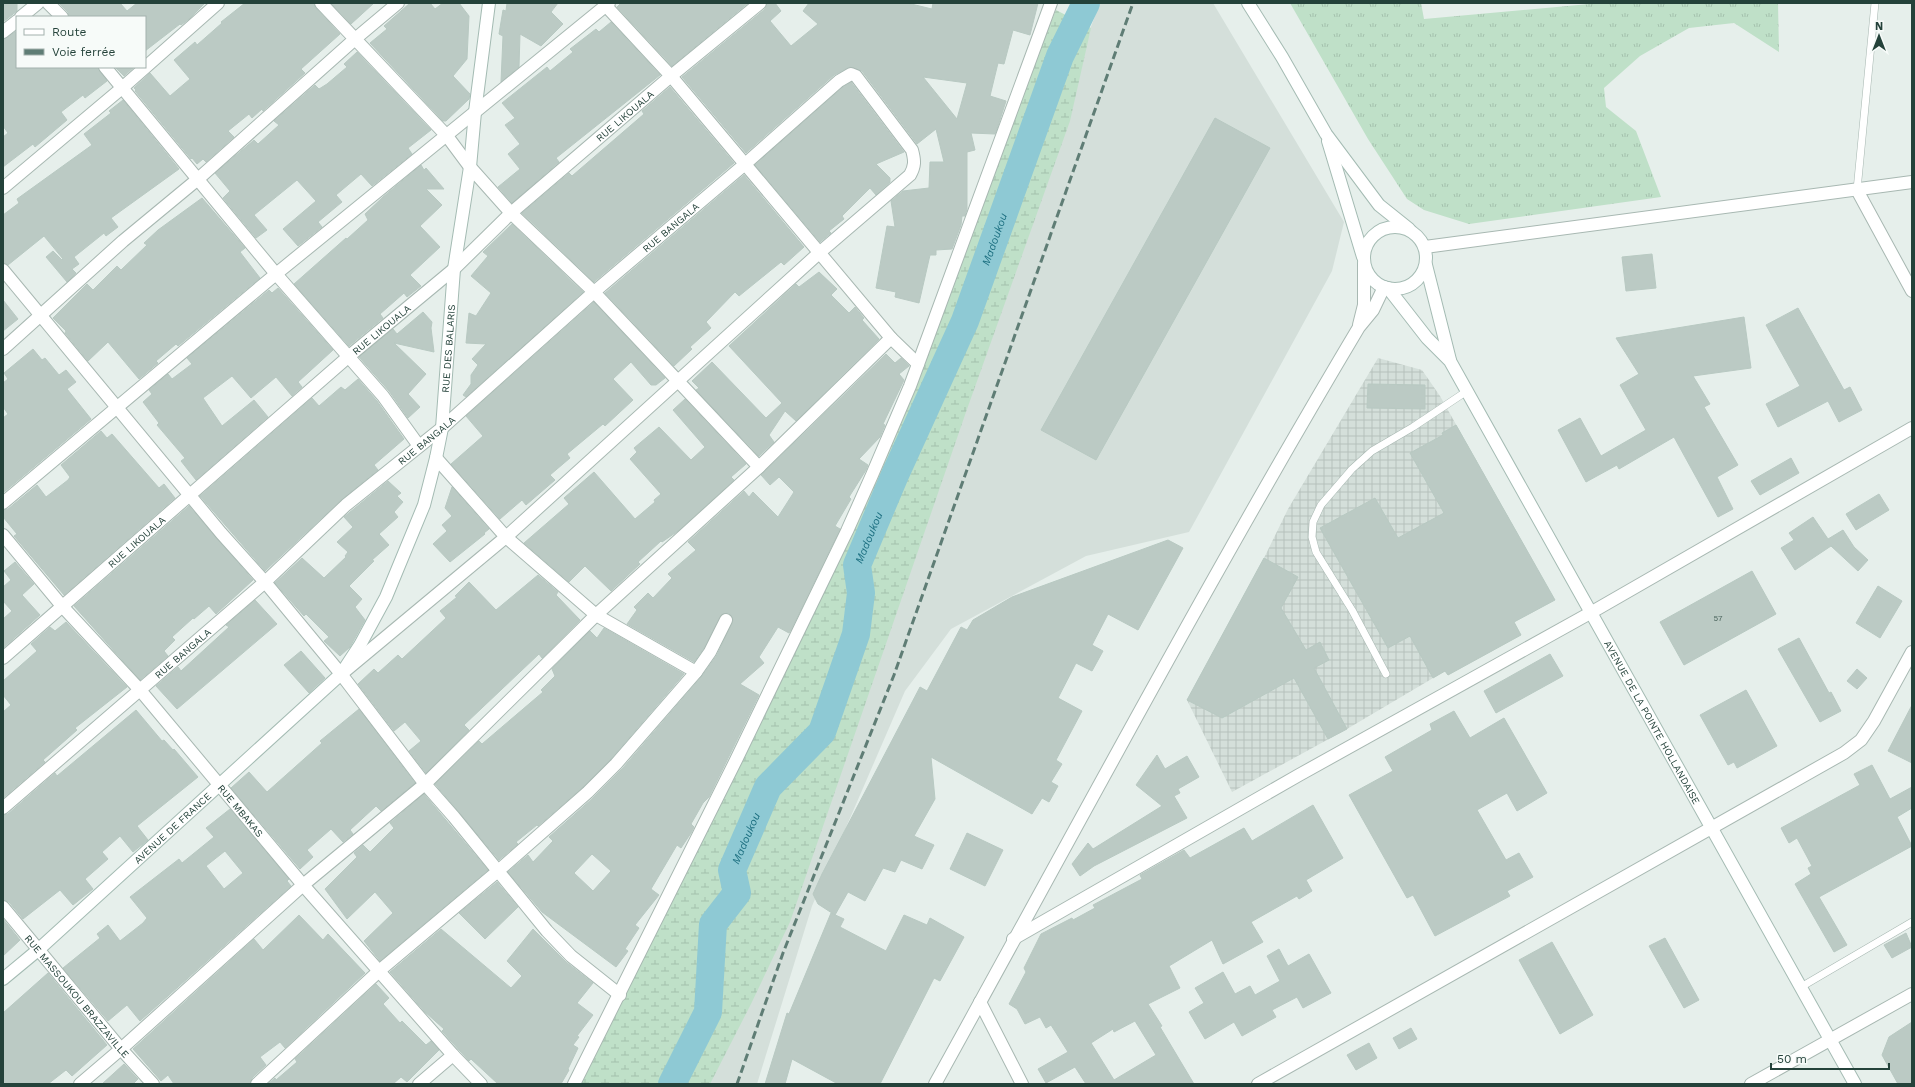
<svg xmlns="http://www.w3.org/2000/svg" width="1915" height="1087" viewBox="0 0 1915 1087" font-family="'Work Sans',sans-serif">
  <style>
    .built { fill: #d4dfda }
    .industrial { fill: url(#industrial-grid) }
    .grass { fill: url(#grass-tufts) }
    .wetland { fill: url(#wetland-marsh) }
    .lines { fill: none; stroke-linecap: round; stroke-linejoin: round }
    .river { stroke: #8ec9d4; stroke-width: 28 }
    .building { fill: #bbcac4; stroke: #b8c9c2; fill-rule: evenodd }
    .service-casing { stroke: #a8b8b2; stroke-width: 8 }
    .minor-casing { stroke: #a8b8b2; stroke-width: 14 }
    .tertiary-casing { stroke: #a8b8b2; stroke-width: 14 }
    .secondary-casing { stroke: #a4bbb3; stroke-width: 14 }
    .service { stroke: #fff; stroke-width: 7 }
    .minor { stroke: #fff; stroke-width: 12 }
    .tertiary { stroke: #fff; stroke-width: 12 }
    .secondary { stroke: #fff; stroke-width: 12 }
    .rail { stroke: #5f7d75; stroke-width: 3; stroke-dasharray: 8 4; stroke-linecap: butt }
    .labels { text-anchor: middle; stroke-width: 4; stroke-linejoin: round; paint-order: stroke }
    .number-label { font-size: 8px; fill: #4a645c }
    .street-label { font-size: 10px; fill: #24423a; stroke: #f7fbf9 }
    .water-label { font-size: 11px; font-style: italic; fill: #1c6f80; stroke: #f7fbf9 }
  </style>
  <defs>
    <pattern id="industrial-grid" width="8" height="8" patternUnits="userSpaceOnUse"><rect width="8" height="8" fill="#d4dfda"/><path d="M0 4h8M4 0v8" fill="none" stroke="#b6c1bc"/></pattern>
    <pattern id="grass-tufts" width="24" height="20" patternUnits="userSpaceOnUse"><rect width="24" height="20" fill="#bfe0c8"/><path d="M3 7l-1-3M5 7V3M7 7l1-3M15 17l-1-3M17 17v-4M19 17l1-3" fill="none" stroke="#a4c1ad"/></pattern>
    <pattern id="wetland-marsh" width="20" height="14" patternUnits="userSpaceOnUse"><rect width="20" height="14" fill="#bfe0c8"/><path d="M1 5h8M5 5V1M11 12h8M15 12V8" fill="none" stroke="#a4c1ad"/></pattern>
  </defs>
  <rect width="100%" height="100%" fill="#e6efeb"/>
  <!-- built -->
  <path class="built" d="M1100,3H1213L1344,222L1332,271L1189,532L1086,556L951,629L905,691L812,906L757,1084H688Z"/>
  <!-- industrial -->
  <path class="industrial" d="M1378,358L1422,370L1440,396L1555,600L1514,622L1521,635L1448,675L1445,671L1347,729L1232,792L1187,700L1264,558L1288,509Z"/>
  <!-- grass -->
  <path class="grass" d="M1290,3H1421L1424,19L1600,3H1778L1779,52L1734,23L1689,28L1640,56L1604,88L1606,107L1636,131L1661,197L1469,224L1424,210L1407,199L1368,139Z"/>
  <!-- wetland -->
  <path class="wetland" d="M1056,10L1091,28L1070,121L966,412L790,922L751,1004L710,1084H574L872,475L1002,139Z"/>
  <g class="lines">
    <!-- river -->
    <path class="river" id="s1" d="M672,1084L708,1012L713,924L737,893L732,870L768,787L822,732L856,634L861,593L857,565L894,477L965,321L1060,56L1086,3"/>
  </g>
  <!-- building -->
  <g class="building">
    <path d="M3,3H17V11L3,22Z"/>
    <path d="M59,3H120L127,11L137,3H205L189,19L181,25L180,24L145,51V17H69L68,12Z"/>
    <path d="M245,3H314L316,8L340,34L301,69L305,73L263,111L262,109L252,118L249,114L228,131L234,137L206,162L203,159L197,164L192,158L191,159L135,91L136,90L134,88L150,73L170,96L190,79L174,60L195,42L197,45L222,23L221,22Z"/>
    <path d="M331,3H374L351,24Z"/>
    <path d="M410,3H430L435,9L443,3H459L469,16L467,59L453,76L470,94L469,99L446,121H443L370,43L387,29L384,26Z"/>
    <path d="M507,3H558L551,12L563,24L541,46L520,34L519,67L501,82L503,36L499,34L503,10L506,11Z"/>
    <path d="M621,3H748L672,66L617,7Z"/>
    <path d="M767,3H775L781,11L770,21L791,46L818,24L803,11L809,3H907L932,9L933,3H1038L1030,35L1013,30L1004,64L998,63L990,96L1006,101L997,129L995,134L971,133L975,150L967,152V209L965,216H962L961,225L952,249L936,250V255H930L919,303L895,297L896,292L876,288L887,226L895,227L891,201L903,191L929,188L930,162H944L936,129L917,144L862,71L850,67L834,75L746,153L682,77L765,9ZM923,77L967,83L957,119Z"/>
    <path d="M611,22L660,75L556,158L559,162L512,203L498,187L520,169L508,154L520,144L505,125L515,118L502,103L547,67L550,71L573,52L570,49L596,29L599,32Z"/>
    <path d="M17,31V67H98L107,81L85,98L83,95L61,112L67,120L35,147L33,144L3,167V137L8,133L3,126V39Z"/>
    <path d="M357,52L431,130L408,148L412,154L372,186L361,174L336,195L342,202L318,222L322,227L298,246L283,229L316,201L297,180L254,215L267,230L256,238L223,198L230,191L215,173L254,140L258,144L279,125L274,121L315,85L319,89L327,84L347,67L344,64Z"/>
    <path d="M115,67H134L124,76Z"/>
    <path d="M851,82L904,152L876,164L890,178V182L876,195L870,188L842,216L844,219L829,231L831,233L820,242L755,165L843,87Z"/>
    <path d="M670,87L734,163L594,282L522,213L569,173L572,176L644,114L642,111Z"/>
    <path d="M123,100L179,169L111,218L118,227L106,236L104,233L74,257L79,264L72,269L76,273L67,282L46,257L53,251L62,260L63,259L44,236L8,265L3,263V215L19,203L17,199L92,145L84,134L111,113L109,111Z"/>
    <path d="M1215,118L1270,148L1096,460L1041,430Z"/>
    <path d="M421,165L424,170L426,168L444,189H426L442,205L420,226L440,247L410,275L421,286L407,297L404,293L380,314L383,318L349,346L294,284L346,238L347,239L368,220L365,214L383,197Z"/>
    <path d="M744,175L804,247L784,265L781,262L739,296L735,292L706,322L711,328L690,347L692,349L674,366L605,293Z"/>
    <path d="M202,198L245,248L240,252L260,278L178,346L176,344L156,361L158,363L139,379L108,342L88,361L65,333L66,331L53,318L87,284L93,290L117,266L121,270L147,245L144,243L158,230Z"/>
    <path d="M512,224L583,292L466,397L463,395L471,384V375L478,365L472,359L486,344L466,343L469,313L476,316L491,293L471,276L488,256L483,252Z"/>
    <path d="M1652,254L1656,288L1626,291L1622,257Z"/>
    <path d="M819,272L837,289L831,295L849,313L855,307L864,318L862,320L879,339L796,421L785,411L769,435L774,442L759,456L696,390L699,388L692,381L712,362L766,418L782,403L729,346L796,284L799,287Z"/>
    <path d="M278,288L333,350L298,382L302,387L292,396L276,377L251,398L232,376L203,398L222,426L254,400L268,417L196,480L181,461L185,458L157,425L159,423L143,402L152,394L149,390L168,374L172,379L192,364L187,358L269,290L272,293Z"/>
    <path d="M3,300L18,319L3,331Z"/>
    <path d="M594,302L665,378L656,385H651L631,362L613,379L633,400L605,426L603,424L567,454L570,458L550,475L555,480L526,505L522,500L500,519L451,464L483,436L466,416Z"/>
    <path d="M1798,308L1844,390L1850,387L1862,410L1839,422L1828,401L1778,427L1766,404L1800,386L1766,325Z"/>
    <path d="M423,312L432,322L431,328L434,352L394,343L426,374L408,394L420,407L408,418L389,391L359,357L393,329L397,334Z"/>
    <path d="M1744,317L1751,368L1693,376L1710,404L1704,407L1738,465L1717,477L1733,509L1718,517L1674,437L1619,469L1617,465L1586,482L1558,430L1580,418L1601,456L1646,430L1620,385L1639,374L1616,338Z"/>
    <path d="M33,349L42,360L45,358L59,375L66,370L76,382L67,389L91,419L3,493V418L8,414L3,407V383L8,379L4,373Z"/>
    <path d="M886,354L895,363L901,358L909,366L899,374L904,380L883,424L885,425L880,437L859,459L868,465L866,470L849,497L851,499L835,526L840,529L791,630L789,633L778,627L759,657L764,663L740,684L759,695L709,797L703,803L691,824L694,827L691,833L681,848L677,845L651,889L659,895L635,925L639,928L625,949L628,951L616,967L542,912L508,872L528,855L533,862L553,841L549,837L593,798L622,769L702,676L717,655L733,620L729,613L722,614L704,648L694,662L627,624L637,610L634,607L648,593L653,598L672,578L668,574L696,550L688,542L744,491L749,497L753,492L778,517L794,492L779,477L770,485L761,475ZM592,854L611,871L593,891L574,873Z"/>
    <path d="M358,379L377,401L404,439L374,465L378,470L341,500L265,571L200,496L312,398L319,406L341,387L345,390Z"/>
    <path d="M1368,384L1425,385V409L1367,408Z"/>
    <path d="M685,399L746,464L731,477L734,480L678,531L662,542L661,541L638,562L640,564L611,591L585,566L569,582L524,543L569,504L564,498L594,472L635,519L655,502L654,500L661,494L630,459L637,452L634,448L659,427L691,460L705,447L673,410Z"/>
    <path d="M1456,425L1555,600L1514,622L1521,635L1448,675L1445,671L1433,678L1410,636L1388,648L1320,528L1375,498L1398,538L1444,513L1410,453L1443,435L1442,433Z"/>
    <path d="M101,431L107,438L112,434L159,488L164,484L175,498L64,595L14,536L17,534L3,517V510L8,509L37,485L46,497L68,480L70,477L61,465Z"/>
    <path d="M1791,458L1799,473L1760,495L1751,481Z"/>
    <path d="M388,481L401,493L397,496L403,502L394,512L398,517L379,534L389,545L372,560L374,561L349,586L362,599L355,607L365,620L350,647L340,656L324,641L329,637L306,614L304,616L275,583L302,558L324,578L346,557L345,556L348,552L337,542L353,527L344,517Z"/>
    <path d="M452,487L489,529L484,533L485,534L450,562L433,544L447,531L442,525L452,516L445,508Z"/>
    <path d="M1879,494L1889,510L1856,530L1846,514Z"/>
    <path d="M189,506L253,580L216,614L209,606L194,619L193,618L172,637L175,640L164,651L168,656L140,680L74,606Z"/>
    <path d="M1813,517L1828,539L1843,530L1854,547L1868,560L1858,571L1831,546L1795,570L1781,548L1794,540L1789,533Z"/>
    <path d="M1168,540L1183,548L1138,630L1108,614L1092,645L1103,651L1092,671L1076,663L1058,698L1082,711L1056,760L1062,764L1051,782L1058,786L1049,802L1042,798L1032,814L931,757L935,799L914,836L934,845L922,869L901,860L895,872L883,868L865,901L848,892L835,915L818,904L813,894L822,874L920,687L927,691L961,627L967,630L973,620L1012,597Z"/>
    <path d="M1264,558L1298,577L1281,608L1306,650L1320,642L1329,660L1314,668L1347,729L1328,739L1294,678L1222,718L1187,700Z"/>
    <path d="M15,562L34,584L22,595L40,615L3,648V619L12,611L3,601V587L11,580L4,571Z"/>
    <path d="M1752,571L1776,614L1684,665L1660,622Z"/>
    <path d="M538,575L558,592L556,595L580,620L542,658L539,654L464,725L469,730L426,773L409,751L421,741L405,722L394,731L358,684L374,669L378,673L398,655L402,659L446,618L440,611L457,597L455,596L469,582L496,610Z"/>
    <path d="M1878,586L1902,601L1880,638L1856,623Z"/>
    <path d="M255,600L277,624L177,709L156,686L178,667L181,671L229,627L226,625Z"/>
    <path d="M66,622L127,687L75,728L77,730L43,760L45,762L3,798V712L11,705L3,695V681L37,651L31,644L50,627L55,631Z"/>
    <path d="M604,628L684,674L611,759L583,787L538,826L537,825L516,842L518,844L499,860L435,784L479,741L482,744L543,692L541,690L555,676L552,669L590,631L597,638Z"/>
    <path d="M1799,638L1829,693L1831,692L1841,711L1820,722L1778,649Z"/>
    <path d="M301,651L325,678L309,693L284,665Z"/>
    <path d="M1550,654L1563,676L1496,713L1484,691Z"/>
    <path d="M1857,669L1867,678L1857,689L1847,681Z"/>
    <path d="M1746,690L1777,746L1737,768L1734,762L1728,765L1700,715Z"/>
    <path d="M1912,705V763L1888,751Z"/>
    <path d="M359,709L415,783L381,811L376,806L350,830L353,834L343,842L331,829L307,850L313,857L300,869L231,788L249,772L267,792L322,743L320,741Z"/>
    <path d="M136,710L162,741L164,740L173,750L174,749L198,777L137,826L148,840L133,852L120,836L102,852L108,859L85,879L93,889L73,905L60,890L23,919L9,902L3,900V815L8,814L55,773L57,776Z"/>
    <path d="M1454,711L1470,738L1504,718L1547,793L1517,811L1507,793L1477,810L1506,860L1519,853L1533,877L1507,891L1510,896L1435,936L1413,895L1407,898L1349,795L1393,771L1385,757L1432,730L1430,724Z"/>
    <path d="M1157,755L1165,769L1187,756L1199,777L1178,789L1180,793L1174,796L1187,818L1094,866L1080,876L1072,864L1088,843L1093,849L1162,806L1136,785Z"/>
    <path d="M1872,765L1890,799L1912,787V808L1897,817L1912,846L1819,897L1847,945L1834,952L1795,884L1811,874L1808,868L1812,866L1797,838L1789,843L1781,828L1860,785L1854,774Z"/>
    <path d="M424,794L488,870L380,961L364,941L393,913L375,892L347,919L325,889L357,857L354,853L363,845L370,852L394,828L390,823Z"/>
    <path d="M1313,805L1343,858L1306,880L1312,891L1299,899L1297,896L1251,922L1263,942L1223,964L1212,940L1169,966L1180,988L1148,1004L1162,1026L1160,1027L1194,1084H1086L1075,1067L1046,1083L1038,1069L1068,1052L1051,1025L1046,1028L1040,1017L1025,1024L1017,1009L1009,1004L1026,972L1024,968L1041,934L1072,918L1073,920L1095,908L1093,905L1142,879L1140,875L1184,850L1190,858L1244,828L1252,841ZM1135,1021L1156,1055L1114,1080L1091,1043L1113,1029L1114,1032Z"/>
    <path d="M230,809L289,879L287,881L291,886L140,1021L127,1005L108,1021L63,968L100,938L97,934L108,925L120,941L143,923L147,918L130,897L179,859L182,863L214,837L206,828ZM225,851L243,873L224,889L206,866Z"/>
    <path d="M967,833L1003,850L985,886L950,869Z"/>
    <path d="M497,882L518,907L485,939L459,913Z"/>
    <path d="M831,913L844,919L840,927L886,951L904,915L927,925L930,918L964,937L940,981L934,978L880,1084H838L792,1059L785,1084H765L787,1013L789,1014Z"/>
    <path d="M299,915L323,940L328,934L365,973L285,1048L280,1042L260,1057L266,1065L252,1078L250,1084H174L168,1075L161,1081L133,1049L254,939L263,950Z"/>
    <path d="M3,919L20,940L3,956Z"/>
    <path d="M441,929L511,988L522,976L507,961L533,929L566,962L593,983L577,1003L593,1015L577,1036L579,1037L573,1045L578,1048L568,1069L569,1070L561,1084H498L471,1059L469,1061L442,1031L444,1029L425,1012L390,972Z"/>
    <path d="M1906,933L1912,947L1892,958L1884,945Z"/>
    <path d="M1665,938L1699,1000L1684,1008L1649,946Z"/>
    <path d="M1552,942L1593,1015L1560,1034L1519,960Z"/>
    <path d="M1279,949L1288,966L1309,954L1331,993L1303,1008L1297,997L1272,1010L1276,1017L1242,1036L1234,1022L1205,1039L1189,1012L1204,1003L1195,988L1223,972L1235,994L1250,986L1255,995L1280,981L1267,956Z"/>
    <path d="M48,973L107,1045L72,1076L66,1070L48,1084H3V1013Z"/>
    <path d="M376,984L389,998L383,1004L400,1023L402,1021L426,1045L431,1041L439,1050L407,1082L401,1077L393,1084H268L275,1078L276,1080L297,1062L295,1059Z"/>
    <path d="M1912,1022V1084H1898L1882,1055L1889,1037Z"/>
    <path d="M1411,1028L1417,1039L1399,1049L1393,1038Z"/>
    <path d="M1369,1043L1377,1058L1356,1070L1347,1055Z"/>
    <path d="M124,1064L138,1079L133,1084H102Z"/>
  </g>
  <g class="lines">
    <defs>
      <g id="service">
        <path d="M1857,190L1875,3"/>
        <path d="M1386,674L1352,610L1316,552L1312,537L1313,522L1321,505L1352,469L1372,451L1413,427L1467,391"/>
        <path d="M1801,987L1912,922"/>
      </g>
      <g id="minor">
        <path d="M48,3L62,17"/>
        <path d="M321,3L447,136L470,167L511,213L594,292L759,467"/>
        <path d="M606,6L671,76L891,338"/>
        <path d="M21,17L38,3"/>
        <path d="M3,32L17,21"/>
        <path d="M105,67L276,274L383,396L419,446"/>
        <path d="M3,188L122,88L218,3"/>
        <path d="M1857,190L1912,291"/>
        <path d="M1425,247L1912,182"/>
        <path d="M3,270L221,533L265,582L341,674L425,784L454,817L547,931L571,956L620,995"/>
        <path d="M3,349L123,241L198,179L355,39L398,3"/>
        <path d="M436,458L506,537L596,615L696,672"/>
        <path d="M3,503L276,274L609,3"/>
        <path id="s2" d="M3,535L62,606L140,690L303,885L453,1055L481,1084"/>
        <path id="s3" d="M3,658L348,357L454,269L511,213L671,76L760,3"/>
        <path id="s4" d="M3,808L265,582L346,505L442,428L594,292L744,165L839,81L851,74L856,76L912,150C915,161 915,166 910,175L819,253L506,537L345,671"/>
        <path id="s5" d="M3,907L121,1049L153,1084"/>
        <path d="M1013,939L1299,775L1592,612L1912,428"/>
        <path d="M980,1002L1022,1084"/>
        <path d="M80,1084L121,1049L303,885L425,784L596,615L759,467L891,338L918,364"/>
        <path d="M257,1084L379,971L498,871L588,792L616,764L696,672L710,652L726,620"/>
        <path d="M419,1084L453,1055"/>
        <path d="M574,1084L736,760L847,531L872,475L910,386L1051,3"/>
        <path d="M1258,1084L1844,753L1861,740L1874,721L1912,652"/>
        <path d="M1751,1084L1912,994"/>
      </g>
      <g id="tertiary">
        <path d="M1359,325L1364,305V263"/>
        <path d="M935,1084C1075,831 1211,575 1359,327L1373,310L1384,287"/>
      </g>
      <g id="secondary">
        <path d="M1248,3L1282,57L1326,134L1379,205L1409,229"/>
        <path d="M1328,141L1363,257"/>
        <circle cx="1395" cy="258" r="31"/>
        <path d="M1426,265L1450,360"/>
        <path id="s6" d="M1388,288L1427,338L1450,361C1586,601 1719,843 1855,1084"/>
        <path id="s7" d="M3,979L38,950L341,674L360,645L386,597L424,505L436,458L442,428L454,269L470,167L475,112L489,3"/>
      </g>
    </defs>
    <!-- service casing -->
    <use href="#service" class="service-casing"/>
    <!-- minor casing -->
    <use href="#minor" class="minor-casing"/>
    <!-- tertiary casing -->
    <use href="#tertiary" class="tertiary-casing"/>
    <!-- secondary casing -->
    <use href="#secondary" class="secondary-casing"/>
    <!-- service -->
    <use href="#service" class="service"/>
    <!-- minor -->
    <use href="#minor" class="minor"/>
    <!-- tertiary -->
    <use href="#tertiary" class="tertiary"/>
    <!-- secondary -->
    <use href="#secondary" class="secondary"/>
    <!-- rail -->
    <path class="rail" d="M737,1084L783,953L894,675L1133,3"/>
  </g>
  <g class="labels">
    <!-- number labels -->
    <g class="number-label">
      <text x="1718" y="621">57</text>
    </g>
    <!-- street labels -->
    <g class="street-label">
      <text dy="4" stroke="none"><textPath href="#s3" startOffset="825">RUE LIKOUALA</textPath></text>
      <text dy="4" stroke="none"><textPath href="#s4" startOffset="885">RUE BANGALA</textPath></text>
      <text dy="4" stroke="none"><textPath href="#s3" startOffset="501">RUE LIKOUALA</textPath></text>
      <text dy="4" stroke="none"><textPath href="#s7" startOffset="803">RUE DES BALARIS</textPath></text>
      <text dy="4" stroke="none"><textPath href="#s4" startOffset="561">RUE BANGALA</textPath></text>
      <text dy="4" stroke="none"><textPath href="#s3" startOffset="177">RUE LIKOUALA</textPath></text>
      <text dy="4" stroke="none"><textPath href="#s4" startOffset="237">RUE BANGALA</textPath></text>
      <text dy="4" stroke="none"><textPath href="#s6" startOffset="510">AVENUE DE LA POINTE HOLLANDAISE</textPath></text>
      <text dy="4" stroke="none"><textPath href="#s2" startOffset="364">RUE MBAKAS</textPath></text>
      <text dy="4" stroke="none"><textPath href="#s7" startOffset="227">AVENUE DE FRANCE</textPath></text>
      <text dy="4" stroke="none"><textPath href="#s5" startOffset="116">RUE MASSOUKOU BRAZZAVILLE</textPath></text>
    </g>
    <!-- water labels -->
    <g class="water-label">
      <text dy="4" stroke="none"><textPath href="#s1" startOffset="926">Madoukou</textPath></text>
      <text dy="4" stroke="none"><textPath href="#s1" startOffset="602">Madoukou</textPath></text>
      <text dy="4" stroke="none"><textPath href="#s1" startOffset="266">Madoukou</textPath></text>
    </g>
  </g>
  <!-- border -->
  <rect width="1915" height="1087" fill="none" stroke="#24423a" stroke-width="8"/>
  <!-- legend -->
  <rect x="16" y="16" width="130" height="52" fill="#f7fbf9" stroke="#a3b1ad"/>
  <rect x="24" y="29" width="20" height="6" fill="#ffffff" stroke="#a3b1ad"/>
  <text x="52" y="36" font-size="12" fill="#24423a">Route</text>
  <rect x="24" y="49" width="20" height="6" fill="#5f7d75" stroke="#a3b1ad"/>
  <text x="52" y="56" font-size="12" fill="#24423a">Voie ferrée</text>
  <!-- north arrow -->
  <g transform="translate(1879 36)" stroke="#f7fbf9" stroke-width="3" paint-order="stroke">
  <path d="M0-3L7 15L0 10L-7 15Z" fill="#24423a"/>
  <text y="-6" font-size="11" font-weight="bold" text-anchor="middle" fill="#24423a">N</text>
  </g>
  <!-- scale -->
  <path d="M1771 1063v6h118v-6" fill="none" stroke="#24423a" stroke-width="2"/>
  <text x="1777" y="1063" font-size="12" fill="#24423a" stroke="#f7fbf9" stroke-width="3" paint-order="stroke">50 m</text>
</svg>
